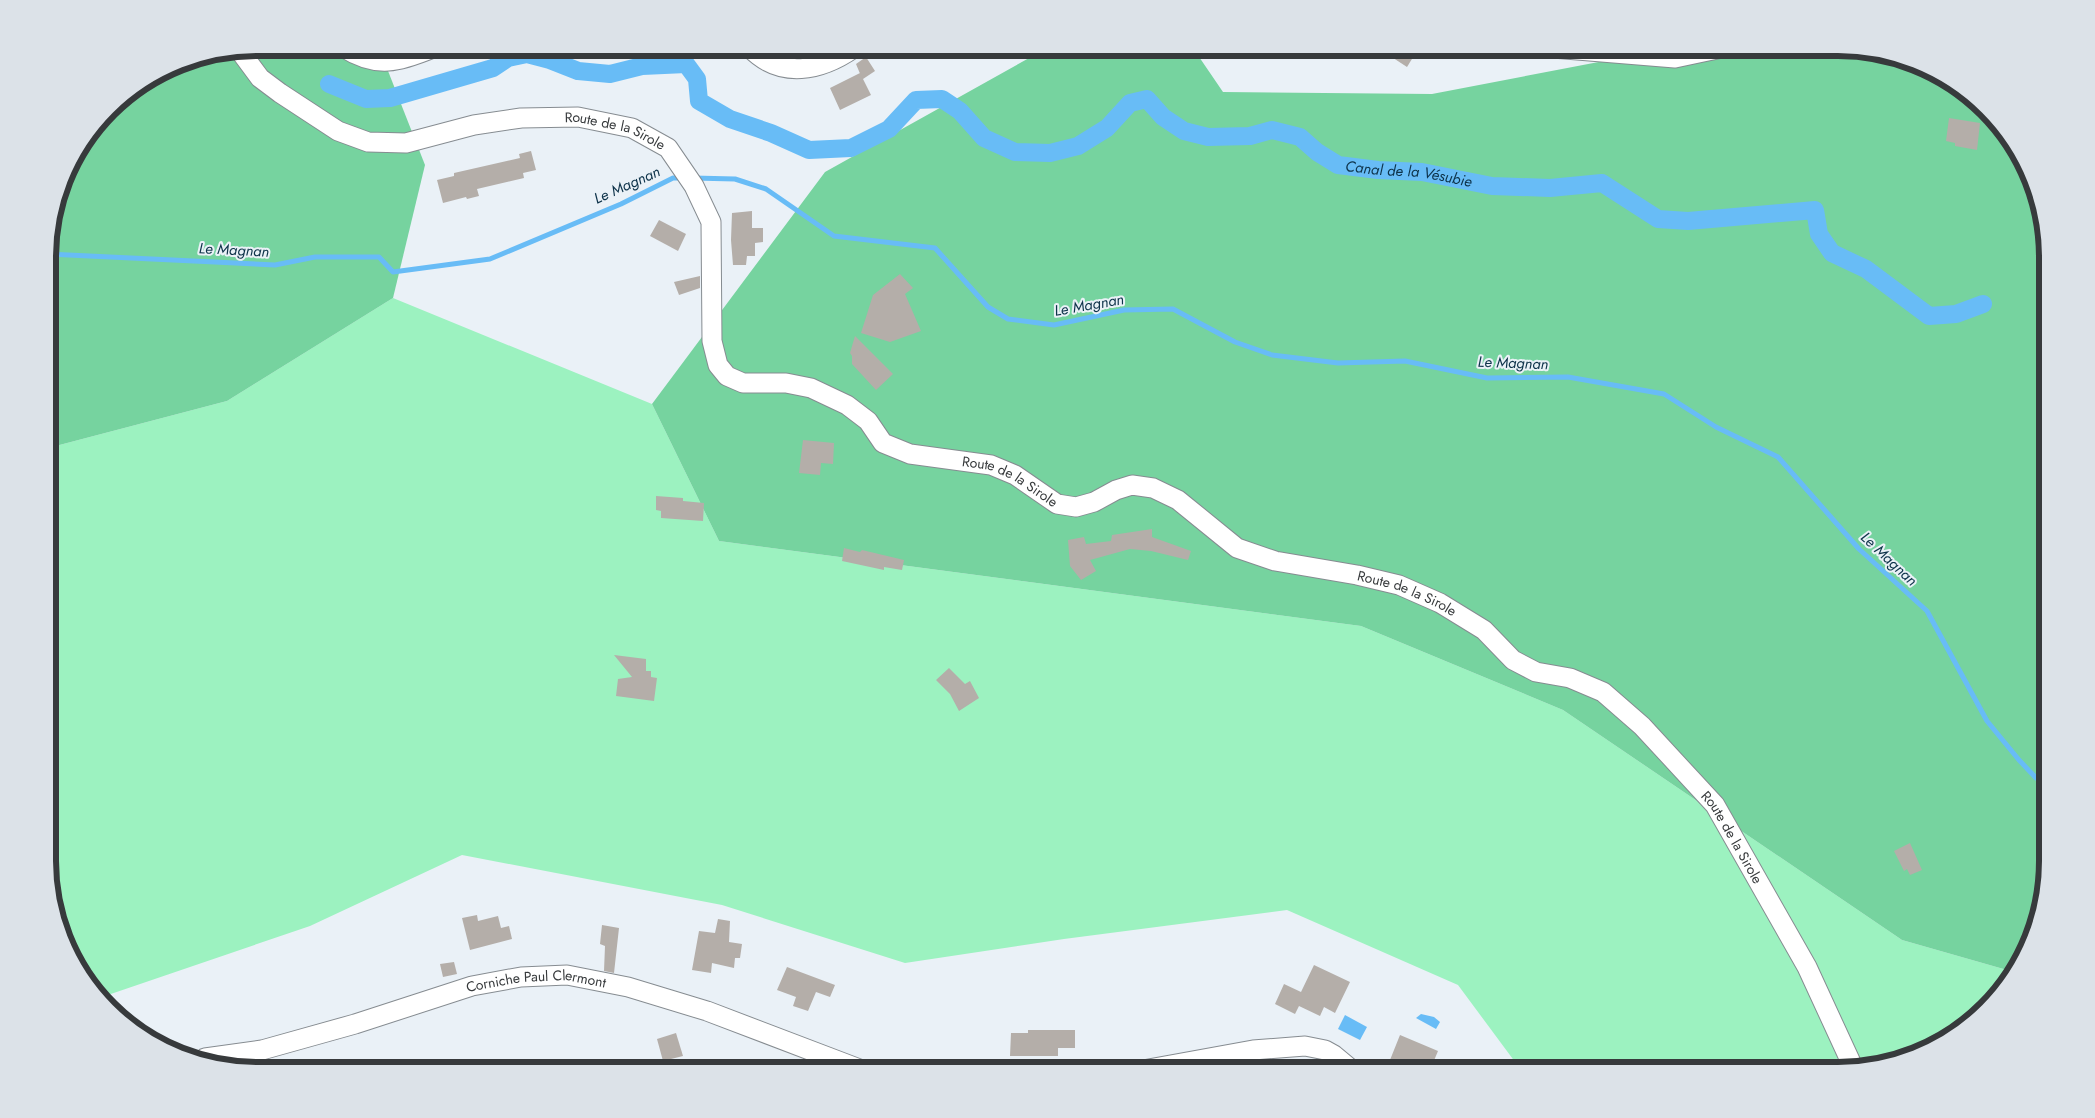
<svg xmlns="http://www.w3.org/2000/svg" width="2095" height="1118" viewBox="0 0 2095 1118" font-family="Jost,sans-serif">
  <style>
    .green { fill: #9cf2c0 }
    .forest { fill: #76d39f }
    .water { fill: #68bcf6 }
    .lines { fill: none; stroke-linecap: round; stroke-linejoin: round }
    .stream { stroke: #68bcf6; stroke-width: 5 }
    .canal { stroke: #68bcf6; stroke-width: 18 }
    .building { fill: #b4aea9 }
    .secondary-casing { stroke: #868c91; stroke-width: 21 }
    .secondary { stroke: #fff; stroke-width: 19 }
    .labels { text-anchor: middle; stroke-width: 4; stroke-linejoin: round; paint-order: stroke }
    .street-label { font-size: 14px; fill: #373a3c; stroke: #eaf1f7 }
    .water-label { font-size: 15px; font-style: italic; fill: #0d3249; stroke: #eaf1f7 }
    .rim { fill: none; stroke: #373a3c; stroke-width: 6 }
  </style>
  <rect width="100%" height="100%" fill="#eaf1f7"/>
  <!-- green -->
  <path class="green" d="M393,298L652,404L719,541L1361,626L1563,710L1902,940L2014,972L1995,999L1954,1035L1905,1059L1851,1070H1521L1458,985L1287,910L1064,939L905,963L722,905L462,855L310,926L102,997C70,971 60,927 49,888L48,448L227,401Z"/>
  <!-- forest -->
  <g class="forest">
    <path d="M257,48H379L425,165L393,298L227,401L48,448V243L69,164L119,100L177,63Z"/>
    <path d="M1047,48H1193L1223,92L1432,94L1672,48H1838L1931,69L1976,100L2012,141L2046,230L2047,861L2026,954L2014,972L1902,940L1563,710L1361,626L719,541L652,404L825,172Z"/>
  </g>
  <!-- water -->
  <g class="water">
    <path d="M1421,1014L1434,1017L1440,1022L1436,1029L1416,1018Z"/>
    <path d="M1345,1015L1367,1027L1360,1040L1338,1029Z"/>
  </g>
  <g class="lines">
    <!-- stream -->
    <g class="stream">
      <path d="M693,178L735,179L766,189L834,236L935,248L988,307L1008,319L1054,325L1124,310L1173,309L1235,342L1272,355L1338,363L1405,361L1487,378L1568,377L1664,394L1716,427L1778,457L1859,549L1927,611L1987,721L2019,760L2036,778L2047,781"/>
      <path d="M48,254L275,265L315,257H379L393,272L490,259L621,204L673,178H682"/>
    </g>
    <!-- canal -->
    <path class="canal" id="s1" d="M329,84L366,99L390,98L493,68L508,58L527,54L550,60L578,71L610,74L642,66L686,64L697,79L699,101L730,119L771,133L809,150L851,148L889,129L916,100L942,99L960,111L984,138L1015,152L1050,153L1078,146L1107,128L1130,103L1147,99L1163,117L1184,131L1208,137L1250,136L1272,130L1300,137L1317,152L1338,165L1378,170L1422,172L1492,186L1550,188L1602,183L1658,219L1688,221L1815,210L1819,234L1832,253L1866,269L1929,316L1956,314L1983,304"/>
  </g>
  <!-- building -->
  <g class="building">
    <path d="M1378,48H1405L1415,54L1407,67Z"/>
    <path d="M866,57L875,71L863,79L871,95L840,110L830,88L860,73L861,76L856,64Z"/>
    <path d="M1949,118L1980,123L1977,150L1955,146V143L1946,141Z"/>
    <path d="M531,151L536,170L523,173L524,178L477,189L479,196L467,199L466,197L443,203L437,180L454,176V173L520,158L519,154Z"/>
    <path d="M752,211V228H763V242L755,243V256H747L746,265H733L731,240L732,213Z"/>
    <path d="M659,220L686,234L678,251L650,236Z"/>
    <path d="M900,274L913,288L905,294L921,331L890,342L861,333L873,295Z"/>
    <path d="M700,276V288L679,295L674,282Z"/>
    <path d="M855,336L893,374L876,390L852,364V356L850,353Z"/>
    <path d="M803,440L834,443L833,464L821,463L820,475L799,473Z"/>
    <path d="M656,496L683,498V501L704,503L703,521L661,518V511L656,510Z"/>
    <path d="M1152,529V537L1191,551L1188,560L1151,551L1130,549L1090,560L1096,571L1081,580L1070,566L1068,540L1084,537L1086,544L1111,541L1112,535Z"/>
    <path d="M844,548L860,552L862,550L904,560L902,570L884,567V570L842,561Z"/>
    <path d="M614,655L646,659V671H651V677L657,678L654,701L616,696L618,679L632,677Z"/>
    <path d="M949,668L965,684L970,681L979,698L959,711L950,694L936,680Z"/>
    <path d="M1910,843L1922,870L1910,875L1907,869L1904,871L1894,851Z"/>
    <path d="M477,915L478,921L498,916L501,928L509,926L512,939L470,950L462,918Z"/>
    <path d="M718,919L730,921L729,942L742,944L740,958H735L734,968L712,963L711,973L692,970L699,931L715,933Z"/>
    <path d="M602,925L619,928L614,973L604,971L605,946L600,944Z"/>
    <path d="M454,962L457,974L443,977L440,964Z"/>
    <path d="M1314,965L1350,982L1335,1013L1324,1007L1320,1016L1299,1006L1295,1014L1275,1004L1284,984L1301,992Z"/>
    <path d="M787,967L835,985L830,997L816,992L808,1011L793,1006L796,997L777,990Z"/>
    <path d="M1028,1030H1075V1048H1058V1056H1010L1011,1033H1028Z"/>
    <path d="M676,1033L683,1056L663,1061L657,1039Z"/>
    <path d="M1400,1035L1438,1051L1430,1070H1401L1388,1065Z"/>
  </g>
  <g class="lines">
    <defs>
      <g id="secondary">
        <path d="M344,48C377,69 399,62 433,48"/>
        <path d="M750,48C781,80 821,71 854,48"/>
        <path d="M1553,48L1675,58L1722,48"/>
        <path id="s2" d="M240,51L260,78L280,93L338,131L368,142L406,143L474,125L521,118L578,117L632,128L668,148L694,186L711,222L712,341L718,365L727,376L743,383H786L811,388L847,405L868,421L883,443L910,454L991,465L1015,475L1057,504L1076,507L1094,502L1116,490L1132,485L1153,488L1178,500L1237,548L1275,561L1357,575L1399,585L1440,603L1484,630L1513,660L1536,672L1570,678L1603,692L1642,726L1715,805L1807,967L1854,1069"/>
        <path id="s3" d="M205,1058L262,1050L355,1024L472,986L521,977L567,975L628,987L707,1011L862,1070"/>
        <path d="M1143,1070L1253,1050L1305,1046L1325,1050L1334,1055L1352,1070"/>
      </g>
    </defs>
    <!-- secondary casing -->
    <use href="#secondary" class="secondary-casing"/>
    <!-- secondary -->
    <use href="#secondary" class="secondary"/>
  </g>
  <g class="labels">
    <!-- street labels -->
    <g class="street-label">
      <text dy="5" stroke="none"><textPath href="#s2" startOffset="412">Route de la Sirole</textPath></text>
      <text dy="5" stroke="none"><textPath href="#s2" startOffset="1026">Route de la Sirole</textPath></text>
      <text dy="5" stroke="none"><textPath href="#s2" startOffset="1461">Route de la Sirole</textPath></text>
      <text dy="5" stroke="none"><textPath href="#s2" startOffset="1881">Route de la Sirole</textPath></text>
      <text dy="5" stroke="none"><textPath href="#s3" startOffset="342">Corniche Paul Clermont</textPath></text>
    </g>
    <!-- water labels -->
    <g class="water-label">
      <text dy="5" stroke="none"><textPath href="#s1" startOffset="1211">Canal de la Vésubie</textPath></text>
      <text transform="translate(627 185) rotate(-24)" y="5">Le Magnan</text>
      <text transform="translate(234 250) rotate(3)" y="5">Le Magnan</text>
      <text transform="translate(1089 305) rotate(-10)" y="5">Le Magnan</text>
      <text transform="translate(1513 363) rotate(2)" y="5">Le Magnan</text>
      <text transform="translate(1889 559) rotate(43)" y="5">Le Magnan</text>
    </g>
  </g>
  <!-- crop -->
  <path d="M0 0H2095V1118H0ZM257 56H1838A201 201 0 0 1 2039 257V861A201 201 0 0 1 1838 1062H257A201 201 0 0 1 56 861V257A201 201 0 0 1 257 56Z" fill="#dce2e8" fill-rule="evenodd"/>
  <path class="rim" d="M257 56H1838A201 201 0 0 1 2039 257V861A201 201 0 0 1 1838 1062H257A201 201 0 0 1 56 861V257A201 201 0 0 1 257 56Z"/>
</svg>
